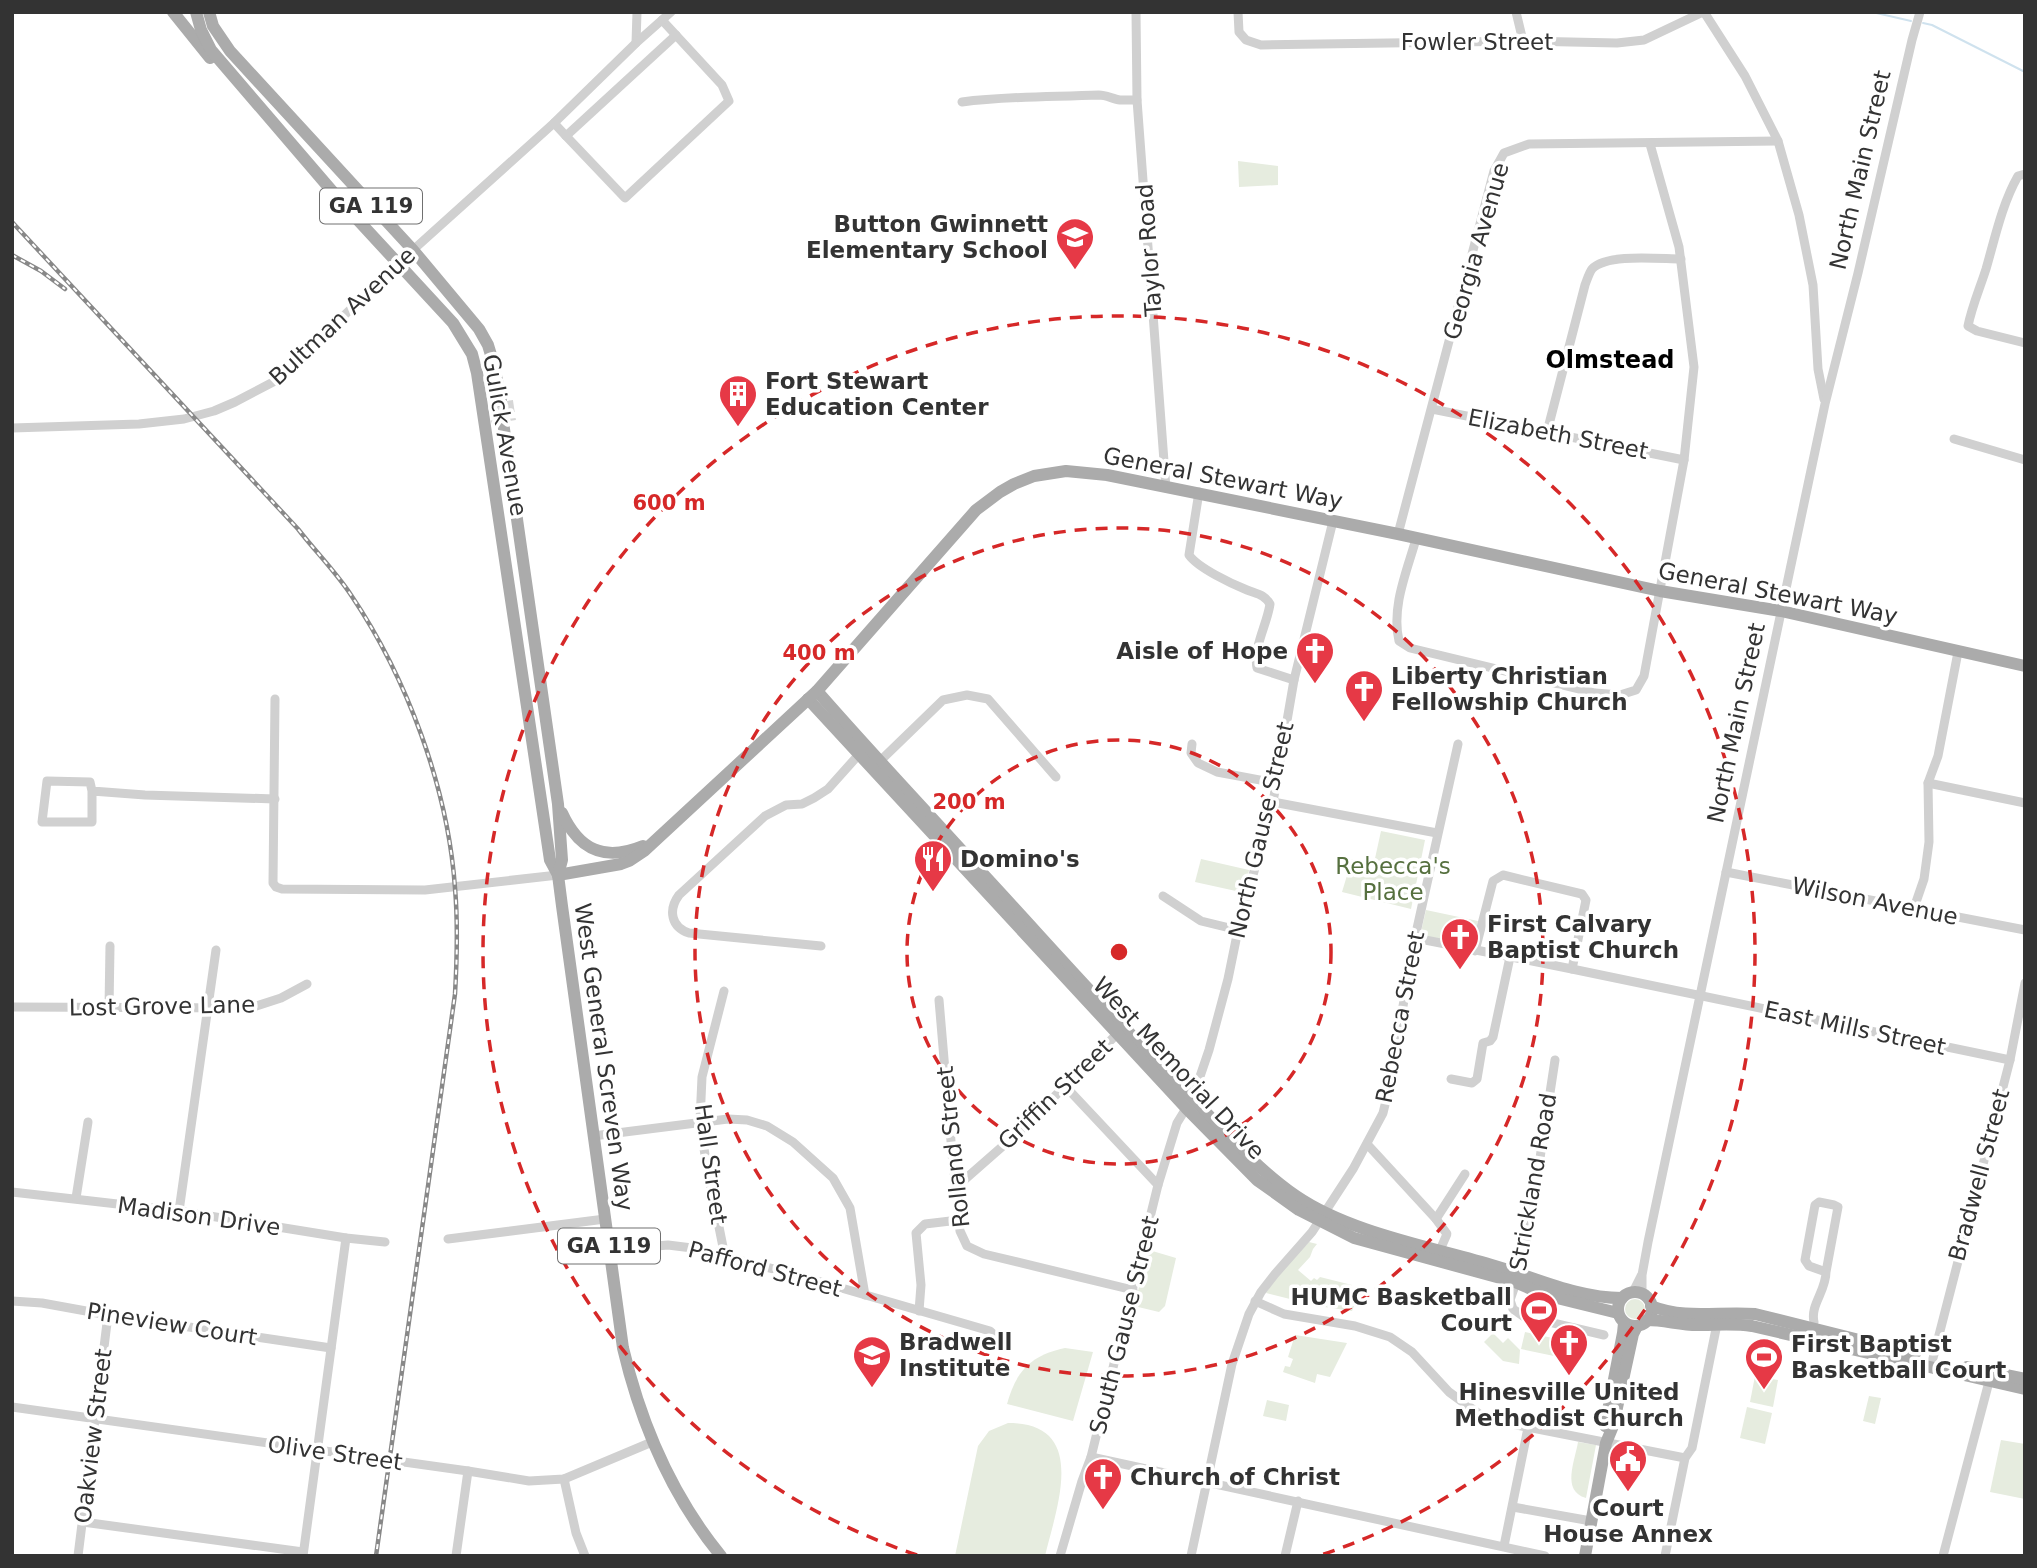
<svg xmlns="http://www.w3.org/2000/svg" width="2037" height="1568" viewBox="0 0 2037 1568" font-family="'DejaVu Sans',sans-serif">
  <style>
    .green { fill: #e6ecdf }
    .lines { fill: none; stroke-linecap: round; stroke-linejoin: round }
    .stream { stroke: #cfe2ee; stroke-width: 2 }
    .major-tunnel { stroke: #d6d6d6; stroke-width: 12; stroke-dasharray: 12 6; stroke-linecap: butt }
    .minor { stroke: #d0d0d0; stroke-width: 9 }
    .major { stroke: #ababab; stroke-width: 12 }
    .rail-casing { stroke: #888; stroke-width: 4.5 }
    .rail { stroke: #fff; stroke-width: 2; stroke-dasharray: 5; stroke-linecap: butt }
    .ring { fill: none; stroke: #d62828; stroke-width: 3.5; stroke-dasharray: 12 9 }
    .labels { text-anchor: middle; stroke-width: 7; stroke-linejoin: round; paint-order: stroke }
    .shield { fill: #fff; stroke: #707070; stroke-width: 2 }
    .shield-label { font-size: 21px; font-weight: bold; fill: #333 }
    .street-label { font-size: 23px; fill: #333; stroke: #fff }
    .poi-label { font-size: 23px; font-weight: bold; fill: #333; stroke: #fff; text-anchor: start }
    .park-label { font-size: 23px; fill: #56703f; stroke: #fff }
    .neighbourhood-label { font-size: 24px; font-weight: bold; fill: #000; stroke: #fff }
    .centre { fill: #d62828; stroke: #fff; stroke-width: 3.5 }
    .ring-label { font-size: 21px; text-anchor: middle; font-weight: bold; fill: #d62828; stroke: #fff; stroke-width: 7; stroke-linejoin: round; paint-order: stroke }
  </style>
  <rect width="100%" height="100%" fill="#fff"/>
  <!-- green -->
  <g class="green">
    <path d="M1238,161L1278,166V185L1239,187Z"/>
    <path d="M1381,831L1425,840L1411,909L1342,892L1352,859L1374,863Z"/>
    <path d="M1201,859L1249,870L1245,893L1195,882Z"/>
    <path d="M1426,910L1478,921L1473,947L1420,936Z"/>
    <path d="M1309,1242L1317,1244L1313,1249L1310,1257L1298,1270L1311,1281L1314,1278L1317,1280L1320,1277L1352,1285L1347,1304L1354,1306L1352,1311L1318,1306L1266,1293L1280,1272Z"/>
    <path d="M1149,1250L1176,1258L1165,1306L1159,1312L1134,1306Z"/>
    <circle cx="1635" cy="1309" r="10"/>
    <path d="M1525,1332L1557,1339L1558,1335L1567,1337L1564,1352H1555L1554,1356L1521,1349Z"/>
    <path d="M1493,1333L1503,1343L1508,1338L1520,1350L1519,1364L1503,1361L1484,1342Z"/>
    <path d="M1295,1335L1347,1343L1330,1377L1317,1374L1315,1383L1283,1372L1285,1366L1290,1367L1293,1359L1288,1357Z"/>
    <path d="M1065,1348L1093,1352L1073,1421L1007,1404C1016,1371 1031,1355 1065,1348Z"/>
    <path d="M1755,1376L1778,1380L1773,1407L1750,1402Z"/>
    <path d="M1869,1396L1881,1398L1875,1424L1863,1421Z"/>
    <path d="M1267,1400L1289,1405L1286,1421L1263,1416Z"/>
    <path d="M1747,1407L1772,1413L1765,1444L1740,1438Z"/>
    <path d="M1008,1423C1089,1423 1057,1506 1045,1556H955L978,1446L989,1431Z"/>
    <path d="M2001,1440L2025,1444V1499L1990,1492Z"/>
    <path d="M1578,1442L1596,1445L1586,1498C1561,1491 1575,1461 1578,1442Z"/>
  </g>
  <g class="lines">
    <!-- stream -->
    <g class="stream">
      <path d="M1872,12L1911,21"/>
      <path d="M1923,23L1932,25L2025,72"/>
    </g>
    <!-- major-tunnel -->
    <g class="major-tunnel">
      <path d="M507,401L510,421"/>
      <path d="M495,402L497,423"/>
    </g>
    <!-- minor -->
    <g class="minor">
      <path d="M1136,12L1137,100L1166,488"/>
      <path d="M1238,12L1239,32L1246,40L1261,45L1523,41L1617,43L1644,40L1703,12"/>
      <path d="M1516,12L1523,41"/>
      <path d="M1704,12L1745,76L1778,141L1799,215L1813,285L1818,369L1824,399"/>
      <path d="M636,43L637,12"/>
      <path d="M962,102C1007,96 1053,97 1099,95C1106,95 1113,99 1120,100C1126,100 1131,100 1137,100"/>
      <path d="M554,123L566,136L676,35"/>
      <path d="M566,136L625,198L729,101L722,85L662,20"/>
      <path d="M2025,174L2018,176C2002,204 1995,238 1986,269C1980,288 1972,306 1968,326L1977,331L2025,343"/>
      <path d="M1432,409L1684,460"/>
      <path d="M12,428L139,424L184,419L214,411L235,402L275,381L413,250L554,123L636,43L671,12"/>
      <path d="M1547,432L1585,285C1587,280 1589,273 1592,269C1607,253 1660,259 1681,259"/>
      <path d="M1954,439L2025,460"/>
      <path d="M1199,492L1189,555C1198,568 1232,584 1247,590C1257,594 1264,594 1270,604C1267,625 1253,647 1257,668L1294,680"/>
      <path d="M1398,534L1494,171L1504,153L1529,144L1778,141"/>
      <path d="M1416,539C1407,571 1391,607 1399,641L1410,648L1595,693L1620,695L1636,690L1644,676L1684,460L1694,367L1679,247L1650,144"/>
      <path d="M275,699L273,883L276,887L282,889L425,890L558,875"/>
      <path d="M1192,744L1191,753L1198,763L1217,772L1276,783"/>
      <path d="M878,763L943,700L967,695L988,699L1056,777"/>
      <path d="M1928,783L2025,803"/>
      <path d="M92,791V822H42L47,781L90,782L92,791L145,795L275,799"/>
      <path d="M1273,802L1437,833"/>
      <path d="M1726,872L2025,930"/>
      <path d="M1163,896L1201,921L1238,930"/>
      <path d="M1914,908L1924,879L1929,842L1928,783L1938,756L1958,652"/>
      <path d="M1415,938L1572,969L2010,1060"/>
      <path d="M821,946L689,933C671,927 668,910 679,895L765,816L786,805L802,804L814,798L828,789L862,751"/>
      <path d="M1475,951L1493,881L1503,875L1582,894L1586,900L1572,969"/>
      <path d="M724,991L702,1077L700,1121L706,1162L725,1257"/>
      <path d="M939,1000L955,1188L960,1231L967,1246L984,1254L1133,1290"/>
      <path d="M12,1007L250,1008L281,998L307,984"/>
      <path d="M109,1008L110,946"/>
      <path d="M1555,1060L1531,1217L1519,1274L1510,1300L1513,1309L1523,1316L1604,1335"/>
      <path d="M1451,1079L1472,1083L1477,1079L1483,1043L1490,1041L1493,1037L1510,957"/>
      <path d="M1066,1087L1158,1185"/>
      <path d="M593,1136L728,1119L747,1120L767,1126L793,1142L833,1178L850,1208L865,1295"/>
      <path d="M1367,1144L1436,1219L1447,1234L1440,1250"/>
      <path d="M955,1188L1021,1130L1121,1030"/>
      <path d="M12,1192L179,1211L346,1238L385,1242"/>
      <path d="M76,1198L88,1122"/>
      <path d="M179,1211L216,950"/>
      <path d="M1436,1219L1465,1174"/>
      <path d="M448,1239L605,1219"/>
      <path d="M609,1250L668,1245L692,1248L793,1274L990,1331L1003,1343"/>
      <path d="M1633,1292L1641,1276"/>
      <path d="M1642,1294V1275L1648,1242L1825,404L1858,273L1912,40L1920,12"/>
      <path d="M12,1301L42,1303L108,1315L331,1348"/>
      <path d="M1255,1301L1284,1314L1355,1326L1390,1337L1412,1352L1449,1392L1486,1419L1685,1458"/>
      <path d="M919,1311L921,1285L916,1233L925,1224L959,1220"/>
      <path d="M1814,1322C1810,1305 1826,1291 1826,1272L1809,1266L1805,1260L1815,1205L1819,1202L1834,1205L1838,1207L1826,1272"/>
      <path d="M1931,1366L2010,1060L2025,983"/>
      <path d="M12,1407L468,1471L529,1481L564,1479L652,1442"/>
      <path d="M1091,1457L1545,1556"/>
      <path d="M564,1479L576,1533L585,1556"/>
      <path d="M1513,1507L1591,1521"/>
      <path d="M83,1522L303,1552"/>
      <path d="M1504,1546L1528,1428"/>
      <path d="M78,1556L108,1315"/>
      <path d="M303,1556L346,1238"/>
      <path d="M456,1556L468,1471"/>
      <path d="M1060,1556L1082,1481L1091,1457L1158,1185L1177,1123L1193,1097L1209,1050L1228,979L1238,930L1273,802L1294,680L1333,521"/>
      <path d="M1191,1556L1232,1364L1249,1314L1261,1292L1275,1274L1312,1232L1353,1169L1383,1113L1391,1080L1412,951L1458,744"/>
      <path d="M1285,1556L1298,1501"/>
      <path d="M1665,1556L1685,1458L1692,1448L1717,1324"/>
      <path d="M1943,1556L1990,1378"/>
    </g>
    <!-- major -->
    <g class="major">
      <path d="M173,12L210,58"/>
      <path d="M196,12L201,30L211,50L344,205L453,323L472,354L477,373L550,860L558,875L562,906L623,1348C641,1424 671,1495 721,1556"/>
      <path d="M209,12L213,26L230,51L413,250L479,329L488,345L494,365L501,401"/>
      <path d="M503,422L558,804L562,860L558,875"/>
      <path d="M817,691C871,753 928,813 984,875C1045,941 1104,1008 1167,1072C1210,1114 1247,1162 1296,1196C1350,1233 1432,1247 1495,1266C1537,1278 1577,1298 1622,1298"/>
      <path d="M808,699L1186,1108L1257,1180L1299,1210L1354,1238L1515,1282L1538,1292L1557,1298L1618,1313"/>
      <path d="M562,813C579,850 604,862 643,846"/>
      <path d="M558,875L621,864L629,861L644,851L817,691L976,510L1000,492L1014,484L1034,476L1066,471L1107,475L1398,534L1660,591L1781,611L2025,666"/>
      <circle cx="1635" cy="1309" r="17"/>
      <path d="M1651,1306C1687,1320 1718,1311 1755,1314L1915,1354"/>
      <path d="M1647,1320C1664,1320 1680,1325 1697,1325C1716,1325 1733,1323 1752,1326L2025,1389"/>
      <path d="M1967,1367L2025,1379"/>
      <path d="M1605,1426L1623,1333L1624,1323"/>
      <path d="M1585,1556L1606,1443L1613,1426L1633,1334L1637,1326"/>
    </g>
    <defs>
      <g id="rail">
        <path d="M12,222L298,529C315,551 335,571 351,595C407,678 448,788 455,888C458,923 457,959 455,994L376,1556"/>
        <path d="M12,255L41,271L65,289"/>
      </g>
    </defs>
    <!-- rail casing -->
    <use href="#rail" class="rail-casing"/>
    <!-- rail -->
    <use href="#rail" class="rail"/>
  </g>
  <!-- distance rings -->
  <g class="ring">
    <circle cx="1119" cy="952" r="212"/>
    <circle cx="1119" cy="952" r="424"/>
    <path d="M917 1555A636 636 0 1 1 1321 1555"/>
  </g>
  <!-- icons -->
  <defs>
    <symbol id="school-pin" viewBox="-11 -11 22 30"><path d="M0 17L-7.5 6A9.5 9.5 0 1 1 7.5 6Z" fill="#e63946" stroke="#fff"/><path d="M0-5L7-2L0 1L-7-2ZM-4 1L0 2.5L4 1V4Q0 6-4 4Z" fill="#fff"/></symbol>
    <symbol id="building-pin" viewBox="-11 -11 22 30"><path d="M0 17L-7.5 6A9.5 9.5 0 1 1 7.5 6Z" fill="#e63946" stroke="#fff"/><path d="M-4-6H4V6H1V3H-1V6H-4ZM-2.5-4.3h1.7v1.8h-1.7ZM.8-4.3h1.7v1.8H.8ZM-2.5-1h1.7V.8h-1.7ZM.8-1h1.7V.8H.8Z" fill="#fff"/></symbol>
    <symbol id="church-pin" viewBox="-11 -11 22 30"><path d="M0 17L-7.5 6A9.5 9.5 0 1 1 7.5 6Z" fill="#e63946" stroke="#fff"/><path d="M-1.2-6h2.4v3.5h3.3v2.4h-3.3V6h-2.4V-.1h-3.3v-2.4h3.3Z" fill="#fff"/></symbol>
    <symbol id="restaurant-pin" viewBox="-11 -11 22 30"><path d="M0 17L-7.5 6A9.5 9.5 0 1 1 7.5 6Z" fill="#e63946" stroke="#fff"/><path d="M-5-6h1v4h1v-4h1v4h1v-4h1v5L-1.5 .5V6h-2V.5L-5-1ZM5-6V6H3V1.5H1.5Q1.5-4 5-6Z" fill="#fff"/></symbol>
    <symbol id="stadium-pin" viewBox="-11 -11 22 30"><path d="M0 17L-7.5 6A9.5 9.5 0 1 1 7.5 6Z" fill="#e63946" stroke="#fff"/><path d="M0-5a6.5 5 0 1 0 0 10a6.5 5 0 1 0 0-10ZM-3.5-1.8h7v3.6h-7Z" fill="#fff"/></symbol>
    <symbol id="civic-pin" viewBox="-11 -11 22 30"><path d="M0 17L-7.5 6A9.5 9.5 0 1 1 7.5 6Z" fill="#e63946" stroke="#fff"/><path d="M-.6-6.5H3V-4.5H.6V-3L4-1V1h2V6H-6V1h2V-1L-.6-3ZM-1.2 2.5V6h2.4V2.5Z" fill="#fff"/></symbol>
  </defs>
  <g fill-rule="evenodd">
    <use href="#school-pin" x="1053" y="215" width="44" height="60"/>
    <use href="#building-pin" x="716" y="372" width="44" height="60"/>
    <use href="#church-pin" x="1293" y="629" width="44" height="60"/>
    <use href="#church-pin" x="1342" y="667" width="44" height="60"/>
    <use href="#restaurant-pin" x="911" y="837" width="44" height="60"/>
    <use href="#church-pin" x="1438" y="915" width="44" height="60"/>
    <use href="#stadium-pin" x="1517" y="1288" width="44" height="60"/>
    <use href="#church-pin" x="1547" y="1321" width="44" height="60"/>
    <use href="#school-pin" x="850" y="1333" width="44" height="60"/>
    <use href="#stadium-pin" x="1742" y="1335" width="44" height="60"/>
    <use href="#civic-pin" x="1606" y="1437" width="44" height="60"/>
    <use href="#church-pin" x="1081" y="1455" width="44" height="60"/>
  </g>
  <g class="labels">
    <!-- shield labels -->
    <g class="shield">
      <rect x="320" y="188.5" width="102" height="35" rx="5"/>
      <rect x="558" y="1228.5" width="102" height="35" rx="5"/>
    </g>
    <g class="shield-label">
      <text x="371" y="213">GA 119</text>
      <text x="609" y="1253">GA 119</text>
    </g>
    <!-- street labels -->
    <g class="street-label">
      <text x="1477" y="50">Fowler Street</text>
      <text transform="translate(1860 170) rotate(-77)" y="8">North Main Street</text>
      <text transform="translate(1149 250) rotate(-94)" y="8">Taylor Road</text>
      <text transform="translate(1476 251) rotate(-74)" y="8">Georgia Avenue</text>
      <text transform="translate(342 316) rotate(-43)" y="8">Bultman Avenue</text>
      <text transform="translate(1558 434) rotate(11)" y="8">Elizabeth Street</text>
      <text transform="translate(505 435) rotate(80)" y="8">Gulick Avenue</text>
      <text transform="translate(1223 478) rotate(11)" y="8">General Stewart Way</text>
      <text transform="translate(1778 593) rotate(11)" y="8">General Stewart Way</text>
      <text transform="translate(1736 723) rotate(-78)" y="8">North Main Street</text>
      <text transform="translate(1261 830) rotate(-77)" y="8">North Gause Street</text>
      <text transform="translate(1875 901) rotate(11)" y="8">Wilson Avenue</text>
      <text transform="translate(162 1006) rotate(-1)" y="8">Lost Grove Lane</text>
      <text transform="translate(1400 1017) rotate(-79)" y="8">Rebecca Street</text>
      <text transform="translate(1855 1028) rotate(12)" y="8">East Mills Street</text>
      <text transform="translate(604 1057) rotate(82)" y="8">West General Screven Way</text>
      <text transform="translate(1179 1068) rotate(47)" y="8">West Memorial Drive</text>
      <text transform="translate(1055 1094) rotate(-44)" y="8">Griffin Street</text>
      <text transform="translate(953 1147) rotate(-96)" y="8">Rolland Street</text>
      <text transform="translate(711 1164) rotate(82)" y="8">Hall Street</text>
      <text transform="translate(1979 1175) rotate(-75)" y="8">Bradwell Street</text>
      <text transform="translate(1533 1182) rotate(-80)" y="8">Strickland Road</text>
      <text transform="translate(199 1216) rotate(8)" y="8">Madison Drive</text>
      <text transform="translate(765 1269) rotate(15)" y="8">Pafford Street</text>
      <text transform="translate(172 1324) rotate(9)" y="8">Pineview Court</text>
      <text transform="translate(1124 1325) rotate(-76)" y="8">South Gause Street</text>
      <text transform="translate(93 1436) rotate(-83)" y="8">Oakview Street</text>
      <text transform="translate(335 1453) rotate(8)" y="8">Olive Street</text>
    </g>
    <!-- poi labels -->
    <g class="poi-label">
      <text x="1048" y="232" text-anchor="end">Button Gwinnett<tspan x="1048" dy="26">Elementary School</tspan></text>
      <text x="765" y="389">Fort Stewart<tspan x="765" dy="26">Education Center</tspan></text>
      <text x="1288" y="659" text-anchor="end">Aisle of Hope</text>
      <text x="1391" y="684">Liberty Christian<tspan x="1391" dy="26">Fellowship Church</tspan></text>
      <text x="960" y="867">Domino's</text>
      <text x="1487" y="932">First Calvary<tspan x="1487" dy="26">Baptist Church</tspan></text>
      <text x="1512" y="1305" text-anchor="end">HUMC Basketball<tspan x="1512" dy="26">Court</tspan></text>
      <text x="899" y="1350">Bradwell<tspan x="899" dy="26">Institute</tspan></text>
      <text x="1791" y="1352">First Baptist<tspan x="1791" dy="26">Basketball Court</tspan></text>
      <text x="1569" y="1400" text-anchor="middle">Hinesville United<tspan x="1569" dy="26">Methodist Church</tspan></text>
      <text x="1130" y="1485">Church of Christ</text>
      <text x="1628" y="1516" text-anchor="middle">Court<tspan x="1628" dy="26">House Annex</tspan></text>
    </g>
    <!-- park labels -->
    <g class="park-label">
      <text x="1393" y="874">Rebecca's<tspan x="1393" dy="26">Place</tspan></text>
    </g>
    <!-- neighbourhood labels -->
    <g class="neighbourhood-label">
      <text x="1610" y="368">Olmstead</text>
    </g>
  </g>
  <circle cx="1119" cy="952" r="10" class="centre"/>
  <g class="ring-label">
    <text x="669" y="510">600 m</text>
    <text x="819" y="660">400 m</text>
    <text x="969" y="809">200 m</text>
  </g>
  <!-- border -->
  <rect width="2037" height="1568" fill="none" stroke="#333333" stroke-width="28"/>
</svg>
